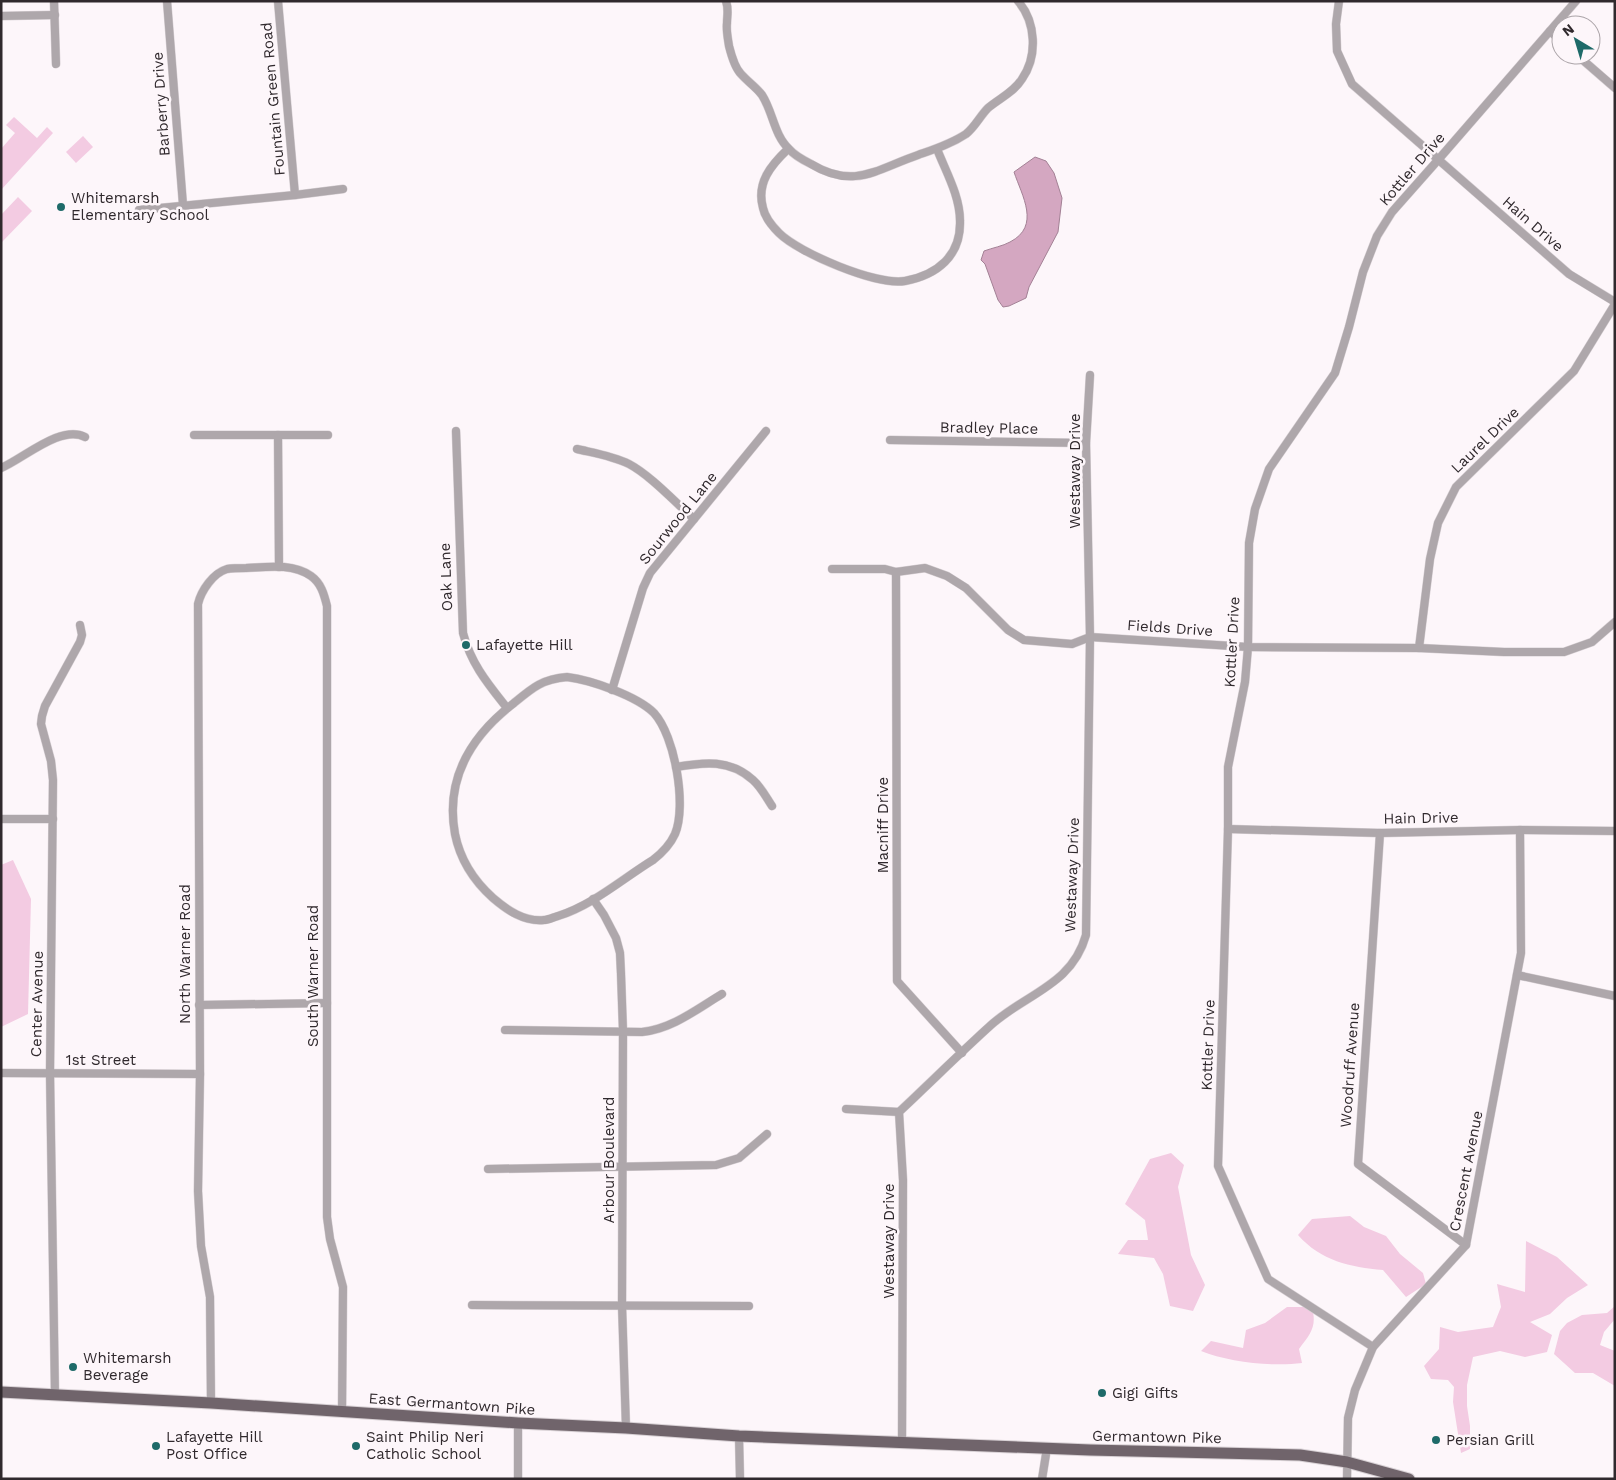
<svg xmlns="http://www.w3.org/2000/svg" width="1616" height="1480" viewBox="0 0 1616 1480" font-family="'Work Sans',sans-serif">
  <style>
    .green { fill: #f3cbe2 }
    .water { fill: #d4a7c1; stroke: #a38195 }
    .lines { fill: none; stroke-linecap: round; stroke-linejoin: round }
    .street-casing { stroke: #d8d1d5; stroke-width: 9 }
    .primary-casing { stroke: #d8d1d5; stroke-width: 13 }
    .street { stroke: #aea7ab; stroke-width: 8 }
    .primary { stroke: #70646b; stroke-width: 11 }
    .poi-dot { fill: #1e6a69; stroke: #fdf6fa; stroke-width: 2 }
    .labels { text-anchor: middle; stroke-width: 5; stroke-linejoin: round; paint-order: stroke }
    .street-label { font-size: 15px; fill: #30292d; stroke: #fdf6fa }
    .poi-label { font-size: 15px; fill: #30292d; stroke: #fdf6fa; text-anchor: start }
  </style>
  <rect width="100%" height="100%" fill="#fdf6fa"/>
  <!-- green -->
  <g class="green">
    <path d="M14,117L37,138L47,127L53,133L1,190V149L15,133L6,125Z"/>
    <path d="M83,136L93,147L76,163L66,152Z"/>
    <path d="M18,197L32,211L1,243V215Z"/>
    <path d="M13,860L31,899L28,1014L1,1027V865Z"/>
    <path d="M1171,1153L1184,1165L1178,1187L1191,1255L1205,1285L1193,1311L1170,1306L1163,1274L1154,1258L1118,1254L1128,1240H1148L1145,1220L1125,1204L1150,1159Z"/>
    <path d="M1350,1216L1364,1227L1386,1236L1400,1254L1423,1273L1426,1284L1406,1297L1383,1270C1350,1267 1321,1261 1298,1235L1312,1219Z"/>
    <path d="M1526,1241L1557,1257L1588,1285L1567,1298L1550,1314L1530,1322L1552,1335L1547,1352L1525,1357L1500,1351L1473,1357L1467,1385V1406L1470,1426V1449L1461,1453L1453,1402L1454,1387L1448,1380L1431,1379L1424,1366L1439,1349L1440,1327L1458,1332L1493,1327L1501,1307L1497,1284L1525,1292Z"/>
    <path d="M1615,1306V1319L1604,1332L1600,1345L1615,1351V1386L1593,1373H1575L1554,1354L1560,1331L1567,1323L1582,1315L1607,1313Z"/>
    <path d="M1287,1307H1312C1317,1327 1311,1333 1299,1349L1302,1363C1273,1367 1228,1362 1201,1351L1211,1341L1243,1348L1246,1330L1265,1323Z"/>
  </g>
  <!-- water -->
  <path class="water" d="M1035,157L1046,161L1054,173L1062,198L1058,232L1029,287L1026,298L1009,306L1003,307L998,300L985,264L981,260L984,251C992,248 1003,246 1010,242C1041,226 1022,196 1014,172Z"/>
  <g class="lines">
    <defs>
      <g id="street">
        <path d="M54,1L56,64"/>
        <path d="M167,1L183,205"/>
        <path d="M278,1L295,195"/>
        <path d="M726,1C729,10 727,15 727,23C726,30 728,39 729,46C731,54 735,68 741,74C747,81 756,87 762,95C773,112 774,135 789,149C794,155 803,160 811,164C854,190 877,169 918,155C935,149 951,144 966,134C975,127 980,116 988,108C1000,98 1014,92 1022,79C1038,56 1036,22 1018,1"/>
        <path d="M1339,1L1336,24L1337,51L1352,84L1569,274L1615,302"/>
        <path d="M1,16L55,15"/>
        <path d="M1550,31L1561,41"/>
        <path d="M1577,55L1615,88"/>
        <path d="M788,149C771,165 756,183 763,208C765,218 772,226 779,233C799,253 877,286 905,281C937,275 961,256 960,221C960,196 946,172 937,149"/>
        <path d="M139,210L295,195L343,189"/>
        <path d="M456,431L463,633C471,664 488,684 507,708"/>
        <path d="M194,435H328"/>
        <path d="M278,435L279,567"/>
        <path d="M890,440L1086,443"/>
        <path d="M577,449C594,453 613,456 629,464C650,475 676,503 694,519"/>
        <path d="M1,468C23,459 61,424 85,437"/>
        <path d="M832,569H885L896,572L925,568L947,576L966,588L1008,630L1024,640L1072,644L1090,637L1248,647L1419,648L1504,652H1564L1592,642L1615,622"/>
        <path d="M896,572L897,981L962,1053"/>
        <path d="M1419,648L1430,559L1438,523L1456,487L1574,371L1615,304"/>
        <path d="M567,677C591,680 637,696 654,713C675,736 687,806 675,834C670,845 662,853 653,860C622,879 593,905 558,916C554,917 548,920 544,920C524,922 507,910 493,898C474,881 460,859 455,834C445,779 471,736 514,703C532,688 542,679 567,677Z"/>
        <path d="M612,690L643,588L650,573L766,431"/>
        <path d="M676,767C704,762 730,759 753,780C761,787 766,797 772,806"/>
        <path d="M1,819H53"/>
        <path d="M1228,829L1380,833L1520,830L1615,831"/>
        <path d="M1380,833L1358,1164L1466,1245"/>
        <path d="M593,899L604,915L616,938L620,953L621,974L623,1031L622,1305L626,1428"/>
        <path d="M1517,975L1615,996"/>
        <path d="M199,1005L327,1003"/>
        <path d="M505,1030L642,1032C672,1029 697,1009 722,994"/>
        <path d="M1,1073L200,1074"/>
        <path d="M846,1109L899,1112"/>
        <path d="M488,1169L716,1165L739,1158L767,1134"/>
        <path d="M472,1305L749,1306"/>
        <path d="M1373,1347L1268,1279L1218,1166L1228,829V767L1245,682L1248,647L1249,543L1255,509L1269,469L1335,373L1349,327L1363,272L1377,236L1392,212L1438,160L1576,1"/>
        <path d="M55,1396L50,1073L53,780L51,761L41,724L42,716L45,706L80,642L82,635L80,625"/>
        <path d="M211,1403L210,1297L201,1246L198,1191L200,1074L198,604C201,591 213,573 227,569C233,568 240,568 246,568C267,567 292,563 311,576C321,583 324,594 327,606V1217L330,1239L343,1287L342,1412"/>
        <path d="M518,1423V1479"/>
        <path d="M739,1436L740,1479"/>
        <path d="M902,1442L903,1180L899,1112C930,1083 960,1053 991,1025C1027,993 1072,985 1086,935L1090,637L1086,443L1090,375"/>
        <path d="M1042,1479L1047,1448"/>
        <path d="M1347,1479L1348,1418L1355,1390L1373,1347L1466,1245L1521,953L1520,830"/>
      </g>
      <path id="primary" d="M1,1392L211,1403L518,1423L626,1428L739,1436L1090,1450L1300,1455L1347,1462L1409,1479"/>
    </defs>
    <!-- street casing -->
    <use href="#street" class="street-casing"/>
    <!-- primary casing -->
    <use href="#primary" class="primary-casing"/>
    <!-- street -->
    <use href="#street" class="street"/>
    <!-- primary -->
    <use href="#primary" class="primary"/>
  </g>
  <!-- markers -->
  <g class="poi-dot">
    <circle cx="61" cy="207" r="5"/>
    <circle cx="466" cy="645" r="5"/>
    <circle cx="73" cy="1367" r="5"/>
    <circle cx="1102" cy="1393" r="5"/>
    <circle cx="1436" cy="1440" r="5"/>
    <circle cx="156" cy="1446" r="5"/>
    <circle cx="356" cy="1446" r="5"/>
  </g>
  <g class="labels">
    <!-- street labels -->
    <g class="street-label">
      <text transform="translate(273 99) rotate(-95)" y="5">Fountain Green Road</text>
      <text transform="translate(161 104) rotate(-94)" y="5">Barberry Drive</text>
      <text transform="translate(1412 169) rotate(-49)" y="5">Kottler Drive</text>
      <text transform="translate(1533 224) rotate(41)" y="5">Hain Drive</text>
      <text transform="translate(989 428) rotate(1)" y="5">Bradley Place</text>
      <text transform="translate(1485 440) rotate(-44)" y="5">Laurel Drive</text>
      <text transform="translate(1075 471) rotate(-90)" y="5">Westaway Drive</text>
      <text transform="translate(678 518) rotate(-51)" y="5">Sourwood Lane</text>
      <text transform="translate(446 577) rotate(-92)" y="5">Oak Lane</text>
      <text transform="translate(1170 628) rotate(4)" y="5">Fields Drive</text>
      <text transform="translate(1232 642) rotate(-87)" y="5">Kottler Drive</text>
      <text transform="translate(1421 818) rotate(-1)" y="5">Hain Drive</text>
      <text transform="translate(883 825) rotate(-90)" y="5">Macniff Drive</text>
      <text transform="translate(1072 875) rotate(-88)" y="5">Westaway Drive</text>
      <text transform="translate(185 954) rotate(-90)" y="5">North Warner Road</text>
      <text transform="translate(313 976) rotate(-90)" y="5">South Warner Road</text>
      <text transform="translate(37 1004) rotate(-89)" y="5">Center Avenue</text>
      <text transform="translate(1208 1045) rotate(-88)" y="5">Kottler Drive</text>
      <text x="101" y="1065">1st Street</text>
      <text transform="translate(1350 1065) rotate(-86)" y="5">Woodruff Avenue</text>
      <text transform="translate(609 1160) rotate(-90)" y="5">Arbour Boulevard</text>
      <text transform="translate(1466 1171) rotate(-79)" y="5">Crescent Avenue</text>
      <text transform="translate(889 1241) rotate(-90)" y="5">Westaway Drive</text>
      <text transform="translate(452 1404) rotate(4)" y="5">East Germantown Pike</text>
      <text transform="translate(1157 1437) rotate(1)" y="5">Germantown Pike</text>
    </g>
    <!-- poi labels -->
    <g class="poi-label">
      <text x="71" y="203">Whitemarsh<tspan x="71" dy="17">Elementary School</tspan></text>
      <text x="476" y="650">Lafayette Hill</text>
      <text x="83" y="1363">Whitemarsh<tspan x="83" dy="17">Beverage</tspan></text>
      <text x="1112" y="1398">Gigi Gifts</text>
      <text x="166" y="1442">Lafayette Hill<tspan x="166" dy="17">Post Office</tspan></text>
      <text x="366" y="1442">Saint Philip Neri<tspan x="366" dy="17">Catholic School</tspan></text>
      <text x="1446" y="1445">Persian Grill</text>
    </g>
  </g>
  <!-- border -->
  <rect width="1616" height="1480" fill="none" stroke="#30292d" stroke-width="5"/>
  <!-- north arrow -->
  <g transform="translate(1576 40) rotate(322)"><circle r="24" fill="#fdf6fa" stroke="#aba4a8"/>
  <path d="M0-4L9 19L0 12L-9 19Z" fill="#1e6a69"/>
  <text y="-8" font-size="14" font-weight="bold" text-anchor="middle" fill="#30292d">N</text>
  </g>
</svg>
